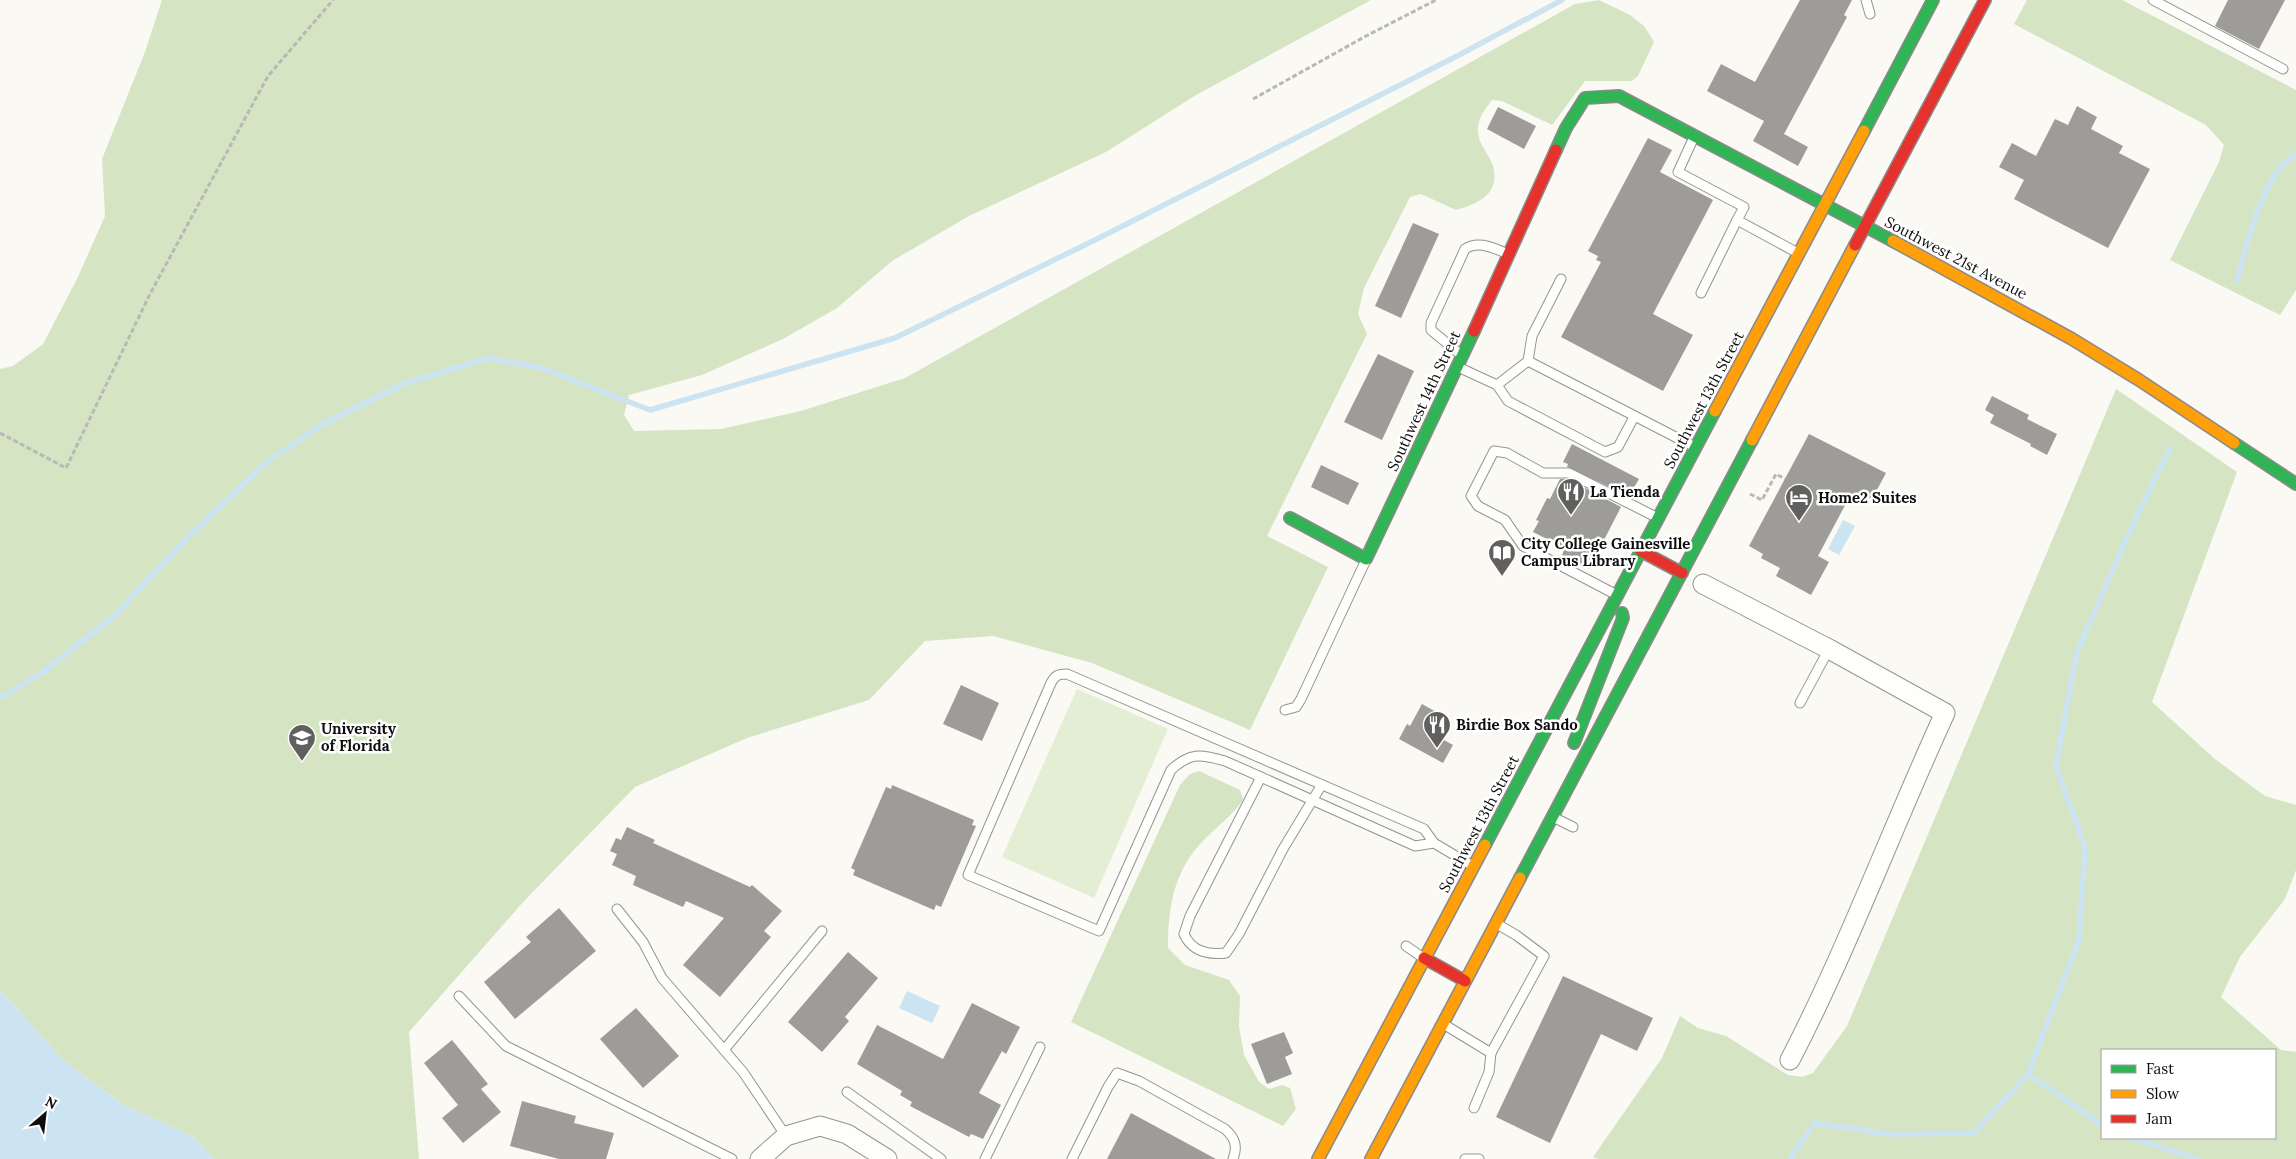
<svg xmlns="http://www.w3.org/2000/svg" width="2296" height="1159" viewBox="0 0 2296 1159" font-family="Lora,serif">
  <style>
    .green { fill: #e3eed5 }
    .forest { fill: #d5e5c4; fill-rule: evenodd }
    .water { fill: #cce4f1 }
    .lines { fill: none; stroke-linecap: round; stroke-linejoin: round }
    .stream { stroke: #cce4f1; stroke-width: 5.5 }
    .building { fill: #9e9c98 }
    .lane-casing { stroke: #949491; stroke-width: 11 }
    .street-casing { stroke: #949491; stroke-width: 21 }
    .fast-casing { stroke: #8b8a88; stroke-width: 14 }
    .slow-casing { stroke: #8b8a88; stroke-width: 14 }
    .jam-casing { stroke: #8b8a88; stroke-width: 14 }
    .path { stroke: #b8b8b7; stroke-width: 3; stroke-dasharray: 5 2.5; stroke-linecap: butt }
    .lane { stroke: #fefefd; stroke-width: 9 }
    .street { stroke: #fefefd; stroke-width: 19 }
    .fast { stroke: #30b455; stroke-width: 11 }
    .slow { stroke: #ff9f0a; stroke-width: 11 }
    .jam { stroke: #e5322d; stroke-width: 11 }
    .labels { text-anchor: middle; stroke-width: 5; stroke-linejoin: round; paint-order: stroke }
    .street-label { font-size: 15px; fill: #0e0e0e; stroke: #fff }
    .poi-label { font-size: 15px; font-weight: bold; fill: #0e0e0e; stroke: #fff; text-anchor: start }
  </style>
  <rect width="100%" height="100%" fill="#faf9f3"/>
  <!-- green -->
  <path class="green" d="M1077,689L1168,729L1094,898L1002,857Z"/>
  <!-- forest -->
  <g class="forest">
    <path d="M162,0H1371L1196,95L1106,152L969,216L892,261L837,308L783,339L702,375L629,395L624,415L634,431L721,429L801,411L905,378L1575,4L1599,0L1630,15L1644,26L1654,42L1638,76L1632,81H1585L1552,125L1502,101L1492,100C1486,108 1479,116 1478,127C1476,143 1489,153 1493,166C1501,194 1477,204 1456,210L1421,194L1410,197L1364,288L1358,314L1367,334L1267,536L1328,567L1250,730L1092,663L993,636L925,641L869,700L747,738L635,787L525,900L409,1032L419,1159H214L192,1136L122,1104L63,1060L0,990V369L13,366L43,344L77,279L105,216L102,159L145,52Z"/>
    <path d="M2027,0H2122L2296,90V290L2280,315L2170,260L2219,162L2224,145L2206,125L2014,24Z"/>
    <path d="M2116,389L2237,472L2152,702L2215,759L2265,796L2296,805V870L2285,899L2240,957L2221,997L2281,1050L2296,1052V1159H1599L1593,1157L1662,1058L1680,1016L1698,1028L1726,1036L1788,1075L1802,1077L1813,1073L1847,1026ZM2102,1050H2275V1138H2102Z"/>
    <path d="M1199,771L1240,790L1243,800C1229,820 1209,832 1195,850C1172,879 1168,913 1168,948L1185,965L1229,980L1240,996L1239,1026L1244,1055L1259,1082L1269,1089L1282,1085L1290,1088L1296,1109L1283,1126L1071,1022L1180,785L1190,774Z"/>
  </g>
  <!-- water -->
  <g class="water">
    <path d="M1843,520L1855,526L1839,555L1828,549Z"/>
    <path d="M0,990L63,1060L122,1104L192,1136L214,1159H0Z"/>
    <path d="M907,991L940,1006L932,1023L899,1008Z"/>
  </g>
  <g class="lines">
    <!-- stream -->
    <g class="stream">
      <path d="M2237,281C2247,244 2262,174 2296,154"/>
      <path d="M0,698L43,672L116,614L188,537L269,460L325,423L406,383L488,358L542,368L650,410L895,338L1101,237L1459,55L1562,0"/>
      <path d="M2028,1074L2102,1125"/>
      <path d="M2132,1138L2198,1159"/>
      <path d="M1790,1159L1815,1123L1888,1134L1974,1133L2028,1074L2079,940L2085,848L2056,765L2077,652L2128,535L2170,448"/>
    </g>
  </g>
  <!-- building -->
  <g class="building">
    <path d="M1800,0H1852L1844,15L1847,17L1784,134L1808,147L1798,166L1753,141L1764,121L1707,91L1721,64L1755,82Z"/>
    <path d="M2228,0H2285L2259,49L2215,26Z"/>
    <path d="M2077,106L2097,117L2091,129L2123,146L2119,153L2150,169L2108,248L2014,199L2024,180L1999,167L2012,143L2036,156L2055,119L2068,125Z"/>
    <path d="M1498,107L1536,126L1524,149L1487,129Z"/>
    <path d="M1648,138L1672,150L1660,172L1713,200L1653,314L1693,335L1663,391L1561,337L1601,262L1596,260L1598,256L1588,251Z"/>
    <path d="M1413,223L1439,234L1401,318L1375,306Z"/>
    <path d="M1378,354L1414,371L1382,440L1344,422Z"/>
    <path d="M1992,396L2029,415L2027,419L2057,434L2047,455L2030,446L2031,444L1990,423L1994,415L1985,410Z"/>
    <path d="M1809,434L1886,473L1872,499L1863,494L1862,499L1851,494L1818,556L1829,562L1811,595L1776,576L1780,568L1761,558L1763,554L1749,546Z"/>
    <path d="M1572,444L1639,479L1629,496L1567,467L1568,464L1563,462Z"/>
    <path d="M1321,465L1359,483L1348,505L1311,487Z"/>
    <path d="M1560,479H1568L1621,507L1589,569L1562,555L1565,548L1533,532L1539,521L1536,520L1547,498L1550,499Z"/>
    <path d="M961,685L999,703L982,741L943,724Z"/>
    <path d="M1422,704L1445,717L1435,735L1453,745L1443,763L1399,739L1407,724L1410,726Z"/>
    <path d="M892,785L974,820L972,825L976,826L941,907L936,905L934,910L853,875L855,870L851,868L886,787L891,789Z"/>
    <path d="M627,827L655,840L653,843L750,887L752,885L782,911L764,931L771,937L720,997L683,965L724,918L686,901L683,907L633,885L636,876L612,865L617,854L610,851L616,838L621,840Z"/>
    <path d="M559,908L596,951L515,1019L484,982L531,942L526,937Z"/>
    <path d="M848,952L878,978L845,1017L849,1021L822,1052L788,1022Z"/>
    <path d="M1563,976L1653,1018L1637,1051L1601,1034L1550,1143L1496,1117Z"/>
    <path d="M972,1003L1020,1027L1006,1054L1002,1051L979,1093L1001,1105L983,1139L971,1134L969,1137L910,1106L912,1102L900,1095L902,1091L857,1064L877,1025L943,1059Z"/>
    <path d="M636,1008L679,1056L643,1088L600,1039Z"/>
    <path d="M1284,1032L1293,1053L1285,1057L1292,1074L1267,1084L1251,1044Z"/>
    <path d="M452,1040L488,1084L481,1089L501,1112L463,1143L442,1118L458,1105L424,1063Z"/>
    <path d="M522,1101L576,1116L574,1123L614,1133L606,1159H559L510,1146Z"/>
    <path d="M1131,1113L1216,1159H1107Z"/>
  </g>
  <g class="lines">
    <defs>
      <g id="lane">
        <path d="M1866,0L1870,14"/>
        <path d="M2153,0L2283,69"/>
        <path d="M1694,137L1678,172L1744,207L1737,220"/>
        <path d="M1701,293L1737,220L1796,252"/>
        <path d="M1460,354L1431,330V323L1465,249C1478,240 1493,248 1506,253"/>
        <path d="M1528,361L1532,336L1561,279"/>
        <path d="M1458,367L1497,385L1528,361L1693,446"/>
        <path d="M1497,385L1508,401L1605,452L1618,447L1634,417"/>
        <path d="M1615,594L1523,546L1505,520L1478,506L1471,496L1494,451L1507,453L1543,473H1569L1656,517"/>
        <path d="M1800,703L1829,649"/>
        <path d="M1285,710L1296,707L1301,699L1365,562"/>
        <path d="M1261,777L1190,916L1184,934C1192,952 1208,955 1226,953L1239,934L1283,849L1321,786"/>
        <path d="M1555,818L1573,827"/>
        <path d="M1434,843L1415,846L1225,761C1201,754 1190,752 1171,770L1099,931L968,875L1051,683C1055,675 1059,674 1067,674L1424,829L1434,843L1471,865"/>
        <path d="M617,909L643,942L662,978L743,1072L786,1136"/>
        <path d="M1406,946L1422,957"/>
        <path d="M459,996L506,1046L732,1159"/>
        <path d="M1445,1025L1491,1053L1489,1072L1474,1108"/>
        <path d="M724,1050L822,931"/>
        <path d="M1491,1053L1544,956L1516,935L1497,924"/>
        <path d="M847,1092L941,1159"/>
        <path d="M985,1159L1040,1047"/>
        <path d="M1072,1159L1108,1087L1117,1073L1139,1081L1225,1129C1235,1138 1238,1146 1233,1159"/>
        <path d="M1465,1159H1479"/>
      </g>
      <g id="street">
        <path d="M1703,584L1829,649L1945,713C1892,828 1848,948 1790,1060"/>
        <path d="M760,1159L786,1136L820,1126L847,1134L887,1159"/>
      </g>
      <g id="fast">
        <path d="M1864,131L1933,0"/>
        <path d="M1556,150L1566,128L1585,98L1619,96L1893,241"/>
        <path d="M2234,443L2296,484"/>
        <path d="M1290,518L1366,559L1474,331"/>
        <path d="M1574,743L1623,618L1622,613"/>
        <path d="M1485,845L1715,411"/>
        <path d="M1520,878L1752,440"/>
      </g>
      <g id="slow">
        <path d="M1893,241L2072,339L2139,380L2234,443"/>
        <path d="M1715,411L1864,131"/>
        <path d="M1752,440L1855,245"/>
        <path d="M1318,1159L1485,845"/>
        <path d="M1371,1159L1520,878"/>
      </g>
      <g id="jam">
        <path d="M1855,245L1985,0"/>
        <path d="M1474,331L1556,150"/>
        <path d="M1641,551L1682,573"/>
        <path d="M1424,958L1465,981"/>
      </g>
    </defs>
    <!-- lane casing -->
    <use href="#lane" class="lane-casing"/>
    <!-- street casing -->
    <use href="#street" class="street-casing"/>
    <!-- fast casing -->
    <use href="#fast" class="fast-casing"/>
    <!-- slow casing -->
    <use href="#slow" class="slow-casing"/>
    <!-- jam casing -->
    <use href="#jam" class="jam-casing"/>
    <!-- path -->
    <g class="path">
      <path d="M1253,99L1366,36L1436,0"/>
      <path d="M0,433L66,468L150,294L268,76L333,0"/>
      <path d="M1750,494L1762,500L1776,474L1785,479"/>
    </g>
    <!-- lane -->
    <use href="#lane" class="lane"/>
    <!-- street -->
    <use href="#street" class="street"/>
    <!-- fast -->
    <use href="#fast" class="fast"/>
    <!-- slow -->
    <use href="#slow" class="slow"/>
    <!-- jam -->
    <use href="#jam" class="jam"/>
  </g>
  <!-- icons -->
  <defs>
    <symbol id="restaurant-pin" viewBox="-11 -11 22 30"><path d="M0 17L-7.5 6A9.5 9.5 0 1 1 7.5 6Z" fill="#61605e" stroke="#fff"/><path d="M-5-6h1v4h1v-4h1v4h1v-4h1v5L-1.5 .5V6h-2V.5L-5-1ZM5-6V6H3V1.5H1.5Q1.5-4 5-6Z" fill="#fff"/></symbol>
    <symbol id="hotel-pin" viewBox="-11 -11 22 30"><path d="M0 17L-7.5 6A9.5 9.5 0 1 1 7.5 6Z" fill="#61605e" stroke="#fff"/><path d="M-6-4.5h1.5V1H6V5H4.5V3h-9V5H-6ZM-4 0a1.8 1.8 0 1 1 3.6 0ZM.5 0V-2.5h3Q6-2.5 6 0Z" fill="#fff"/></symbol>
    <symbol id="library-pin" viewBox="-11 -11 22 30"><path d="M0 17L-7.5 6A9.5 9.5 0 1 1 7.5 6Z" fill="#61605e" stroke="#fff"/><path d="M-6-4Q-3-5.5-.7-3.5V5Q-3 3-6 4ZM6-4Q3-5.5 .7-3.5V5Q3 3 6 4Z" fill="#fff"/></symbol>
    <symbol id="university-pin" viewBox="-11 -11 22 30"><path d="M0 17L-7.5 6A9.5 9.5 0 1 1 7.5 6Z" fill="#61605e" stroke="#fff"/><path d="M0-5L7-2L0 1L-7-2ZM-4 1L0 2.5L4 1V4Q0 6-4 4Z" fill="#fff"/></symbol>
  </defs>
  <g fill-rule="evenodd">
    <use href="#restaurant-pin" x="1555" y="476" width="32" height="43"/>
    <use href="#hotel-pin" x="1783" y="482" width="32" height="43"/>
    <use href="#library-pin" x="1486" y="537" width="32" height="43"/>
    <use href="#restaurant-pin" x="1421" y="709" width="32" height="43"/>
    <use href="#university-pin" x="286" y="722" width="32" height="43"/>
  </g>
  <g class="labels">
    <!-- street labels -->
    <g class="street-label">
      <text transform="translate(1956 258) rotate(28)" y="5">Southwest 21st Avenue</text>
      <text transform="translate(1704 400) rotate(-62)" y="5">Southwest 13th Street</text>
      <text transform="translate(1424 401) rotate(-65)" y="5">Southwest 14th Street</text>
      <text transform="translate(1479 824) rotate(-62)" y="5">Southwest 13th Street</text>
    </g>
    <!-- poi labels -->
    <g class="poi-label">
      <text x="1590" y="497">La Tienda</text>
      <text x="1818" y="503">Home2 Suites</text>
      <text x="1521" y="549">City College Gainesville<tspan x="1521" dy="17">Campus Library</tspan></text>
      <text x="1456" y="730">Birdie Box Sando</text>
      <text x="321" y="734">University<tspan x="321" dy="17">of Florida</tspan></text>
    </g>
  </g>
  <!-- legend -->
  <rect x="2101" y="1049" width="175" height="90" fill="#ffffff" stroke="#9f9f9f"/>
  <rect x="2111" y="1065" width="25" height="8" fill="#30b455" stroke="#9f9f9f"/>
  <text x="2146" y="1074" font-size="15" fill="#0e0e0e">Fast</text>
  <rect x="2111" y="1090" width="25" height="8" fill="#ff9f0a" stroke="#9f9f9f"/>
  <text x="2146" y="1099" font-size="15" fill="#0e0e0e">Slow</text>
  <rect x="2111" y="1115" width="25" height="8" fill="#e5322d" stroke="#9f9f9f"/>
  <text x="2146" y="1124" font-size="15" fill="#0e0e0e">Jam</text>
  <!-- north arrow -->
  <g transform="translate(45 1114) rotate(28)" stroke="#ffffff" stroke-width="4" paint-order="stroke">
  <path d="M0-4L9 19L0 12L-9 19Z" fill="#0e0e0e"/>
  <text y="-8" font-size="14" font-weight="bold" text-anchor="middle" fill="#0e0e0e">N</text>
  </g>
</svg>
